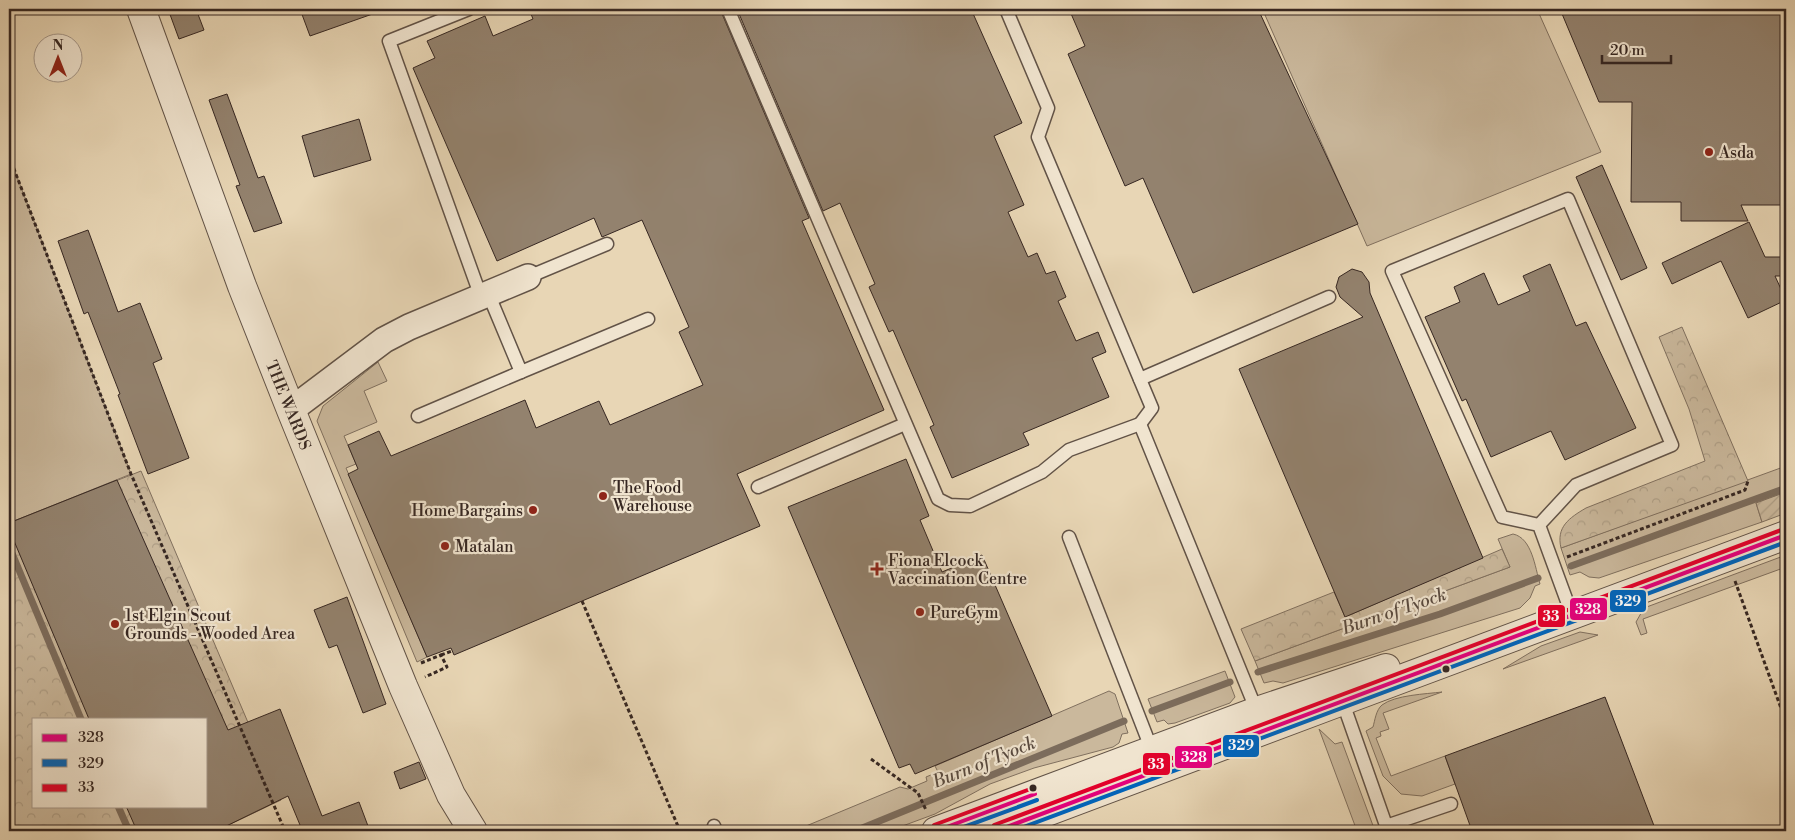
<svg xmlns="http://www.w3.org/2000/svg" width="1795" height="840" viewBox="0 0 1795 840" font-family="'Libre Bodoni',serif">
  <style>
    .grass { fill: #cab89c; stroke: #80705f }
    .forest { fill: url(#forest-crowns); stroke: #80705f; fill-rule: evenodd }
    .garden { fill: url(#garden-furrows); stroke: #80705f }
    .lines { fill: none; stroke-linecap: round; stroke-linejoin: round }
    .stream { stroke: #7c6c5c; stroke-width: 7 }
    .building { fill: #93826e; stroke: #362722 }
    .service-casing { stroke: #625347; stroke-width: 15 }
    .minor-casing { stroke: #625347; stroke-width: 28 }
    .tertiary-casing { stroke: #625347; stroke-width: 30 }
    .path { stroke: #362722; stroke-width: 3; stroke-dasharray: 4 2.5; stroke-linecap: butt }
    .service { stroke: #f0e4cf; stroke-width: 12 }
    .minor { stroke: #f0e4cf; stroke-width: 25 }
    .tertiary { stroke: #f0e4cf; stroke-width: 28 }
    .bus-1-casing { stroke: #f0e4cf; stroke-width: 8 }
    .bus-2-casing { stroke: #f0e4cf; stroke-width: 8 }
    .bus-3-casing { stroke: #f0e4cf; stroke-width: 8 }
    .bus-1 { stroke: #e5007d; stroke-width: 4 }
    .bus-2 { stroke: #0065bd; stroke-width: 4 }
    .bus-3 { stroke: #e4002b; stroke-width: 4 }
    .poi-dot { fill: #8f2418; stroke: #f0e4cf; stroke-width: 2 }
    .bus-dot { fill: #362722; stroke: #f0e4cf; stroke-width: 2 }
    .labels { text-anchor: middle; stroke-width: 4.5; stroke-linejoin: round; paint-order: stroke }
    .poi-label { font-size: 16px; fill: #362722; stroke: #f0e4cf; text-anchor: start }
    .street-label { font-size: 16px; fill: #362722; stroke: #f0e4cf }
    .water-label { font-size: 18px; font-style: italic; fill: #594a3f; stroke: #f0e4cf }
    .line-badge { stroke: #f0e4cf; stroke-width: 2 }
    .badge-label { font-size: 14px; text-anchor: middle; font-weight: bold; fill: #fff }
  </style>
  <defs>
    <pattern id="forest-crowns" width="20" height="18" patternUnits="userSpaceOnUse" patternTransform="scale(1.25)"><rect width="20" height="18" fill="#cab89c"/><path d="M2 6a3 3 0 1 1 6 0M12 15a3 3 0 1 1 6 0" fill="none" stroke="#ae9e86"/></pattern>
    <pattern id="garden-furrows" width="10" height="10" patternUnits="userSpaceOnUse" patternTransform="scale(1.25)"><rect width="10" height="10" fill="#cab89c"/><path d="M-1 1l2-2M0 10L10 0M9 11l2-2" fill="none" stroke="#ae9e86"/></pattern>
  </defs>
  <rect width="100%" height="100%" fill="#e8d6b5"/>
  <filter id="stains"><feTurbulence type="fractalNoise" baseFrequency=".004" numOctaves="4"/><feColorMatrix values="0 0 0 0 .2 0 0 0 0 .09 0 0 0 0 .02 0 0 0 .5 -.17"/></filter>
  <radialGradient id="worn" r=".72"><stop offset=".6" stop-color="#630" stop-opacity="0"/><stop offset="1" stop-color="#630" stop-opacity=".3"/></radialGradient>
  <!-- grass -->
  <g class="grass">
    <path d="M1281,9H1537L1601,152L1367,246L1265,15Z"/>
    <path d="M9,156L131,474L9,523Z"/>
    <path d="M378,362L387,381L364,391L377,422L344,436L356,464L346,468L427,657L417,662L317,421L323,406Z"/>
    <path d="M1786,466V492L1756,503L1762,522L1599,578L1589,577L1580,572L1570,575L1561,548Z"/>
    <path d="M1513,534C1532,538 1535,567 1540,584L1535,586L1530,598L1520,608L1283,683L1273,681L1264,683L1255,661L1510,567L1498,539Z"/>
    <path d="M1786,555V567L1643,619L1647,633L1641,635L1636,622L1644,608Z"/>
    <path d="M1580,632L1598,635L1503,669L1541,646Z"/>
    <path d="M1225,671L1235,697L1230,703L1175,723L1168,724L1164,720L1157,722L1148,699Z"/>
    <path d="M1109,691L1115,694L1128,733L1122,734L1119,743L1113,747L1034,768L990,784L935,814L889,831H794L900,787L908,789L927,781L926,777L938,772L935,766Z"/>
    <path d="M1442,692L1383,713L1389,729L1380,732L1381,736L1376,738L1391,776L1445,756L1455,784L1422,796L1401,794L1383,776L1366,731L1373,727C1375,720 1376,710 1382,705C1395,695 1426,694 1442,692Z"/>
    <path d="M1319,729L1335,744L1342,742L1375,831H1357Z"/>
  </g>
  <!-- forest -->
  <g class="forest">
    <path d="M1682,327L1748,481L1561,548C1556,527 1569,518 1586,508L1705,461L1689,409L1659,337Z"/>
    <path d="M141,471L281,800L216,831H9V523ZM34,719H206V806H34Z"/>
    <path d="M1502,549L1510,567L1255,661L1241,629L1334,592L1345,617Z"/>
  </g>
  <!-- garden -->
  <path class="garden" d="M1786,492V513L1762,522L1756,503Z"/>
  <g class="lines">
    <!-- stream -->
    <g class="stream">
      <path d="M9,546L81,719"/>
      <path d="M1571,566L1786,488"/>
      <path d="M1258,672L1440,614L1538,578"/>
      <path d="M1152,711L1230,682"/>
      <path d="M118,806L129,831"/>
      <path d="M9,825L12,831"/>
      <path d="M855,831L1124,721"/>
    </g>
  </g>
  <!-- building -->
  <g class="building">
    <path d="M168,9H196L204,30L179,39Z"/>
    <path d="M300,9H380L381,11L310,36Z"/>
    <path d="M529,9H720L809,218L802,221L884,410L737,474L760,526L454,655L451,648L427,657L348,474L358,469L348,445L379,431L391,456L525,400L536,428L599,401L610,425L703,385L679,332L689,327L642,220L602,237L594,218L497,261L413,68L435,58L427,41L485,16L493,36L533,19Z"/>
    <path d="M737,9H971L1022,123L994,136L1024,205L1008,212L1028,257L1037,253L1046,274L1055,271L1066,297L1058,301L1076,341L1098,332L1106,352L1092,358L1109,397L1023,433L1029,445L952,478L930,427L934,425L893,330L889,332L869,287L875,284L840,203L823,211Z"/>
    <path d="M1069,9H1258L1358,224L1193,293L1143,178L1125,186L1068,54L1085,46Z"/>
    <path d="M1560,9H1786V205H1741L1748,221H1681V202H1631L1632,102H1599Z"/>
    <path d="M227,94L258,178L264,176L282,223L254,232L236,186L240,185L209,100Z"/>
    <path d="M359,119L371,160L314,177L302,136Z"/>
    <path d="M1602,165L1647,268L1621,280L1576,177Z"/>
    <path d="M1749,222L1765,257H1786V276H1775L1786,300L1748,318L1721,261L1672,284L1662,263Z"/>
    <path d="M88,230L118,312L140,303L162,359L153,363L189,458L148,474L118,395L120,394L88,312L84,314L58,241Z"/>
    <path d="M1550,264L1576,326L1586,322L1636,428L1565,460L1551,431L1491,457L1466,399L1462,401L1425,317L1460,302L1454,287L1484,273L1498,305L1530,291L1523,276Z"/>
    <path d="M1352,269L1362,272L1369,282L1370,293L1483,558L1345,617L1239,369L1363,317L1340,297L1336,287L1339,277Z"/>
    <path d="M906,459L929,516L920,520L942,572L982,555L1052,716L915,774L910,764L899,768L788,507Z"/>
    <path d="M117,480L228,730L280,709L322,816L359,802L368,826L354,831H288L300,825L288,796L216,831H137L126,806H206V719H89L9,529V523Z"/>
    <path d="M347,597L386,704L363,713L337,645L329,648L314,610Z"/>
    <path d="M1605,697L1656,831H1472L1445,756Z"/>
    <path d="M419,762L426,779L400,789L394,772Z"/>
  </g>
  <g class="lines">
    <defs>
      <g id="service">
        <path d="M469,9L389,41L481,297"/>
        <path d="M728,9L938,499L950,505L970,506L1042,472L1069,450L1140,424L1258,714"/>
        <path d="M1006,9L1048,108L1038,137L1152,408L1140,424"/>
        <path d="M528,277L607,244"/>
        <path d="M488,293L521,372L648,319"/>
        <path d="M1140,379L1329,297"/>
        <path d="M418,416L521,372"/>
        <path d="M758,487L905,424"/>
        <path d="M1539,525L1502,517L1392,271L1568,199L1672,445L1576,485L1539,525L1572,615"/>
        <path d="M1069,537L1153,753"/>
        <path d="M1342,700L1388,831"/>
        <path d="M714,826L716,831"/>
        <path d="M1386,826L1451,804"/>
      </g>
      <path id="minor" d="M291,410L384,340L409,327L528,277"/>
      <g id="tertiary">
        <path d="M141,9L242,286L291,410L403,686L451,795L473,831"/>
        <path d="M936,831L1257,711L1386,668"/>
        <path d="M996,831C1259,732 1523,633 1786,535"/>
      </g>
    </defs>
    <!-- service casing -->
    <use href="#service" class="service-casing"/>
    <!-- minor casing -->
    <use href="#minor" class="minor-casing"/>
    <!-- tertiary casing -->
    <use href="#tertiary" class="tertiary-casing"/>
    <!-- path -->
    <g class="path">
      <path d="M9,156L131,474L285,831"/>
      <path d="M1567,557L1745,490L1748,481"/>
      <path d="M1735,581L1786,722"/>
      <path d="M582,601L680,831"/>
      <path d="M441,655L452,651"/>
      <path d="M421,663L441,655L447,667L425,677"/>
      <path d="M871,759L918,793L926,810"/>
    </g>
    <!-- service -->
    <use href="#service" class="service"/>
    <!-- minor -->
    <use href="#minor" class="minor"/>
    <!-- tertiary -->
    <use href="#tertiary" class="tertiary"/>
    <defs>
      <g id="bus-1">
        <path d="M936,831L1035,794"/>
        <path d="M996,831L1786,535"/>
      </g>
      <g id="bus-2">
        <path d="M953,831L1037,800"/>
        <path d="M1013,831L1786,542"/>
      </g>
      <g id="bus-3">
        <path d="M934,825L1033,788"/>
        <path d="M994,825L1784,529"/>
      </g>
    </defs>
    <!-- bus-1 casing -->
    <use href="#bus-1" class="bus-1-casing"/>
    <!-- bus-2 casing -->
    <use href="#bus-2" class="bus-2-casing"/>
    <!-- bus-3 casing -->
    <use href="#bus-3" class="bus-3-casing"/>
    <!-- bus-1 -->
    <use href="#bus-1" class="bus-1"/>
    <!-- bus-2 -->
    <use href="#bus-2" class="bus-2"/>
    <!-- bus-3 -->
    <use href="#bus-3" class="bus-3"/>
  </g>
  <!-- markers -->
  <g class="poi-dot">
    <circle cx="1709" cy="152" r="5"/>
    <circle cx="603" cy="496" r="5"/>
    <circle cx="533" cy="510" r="5"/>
    <circle cx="445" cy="546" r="5"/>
    <path d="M874.5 561.5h5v5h5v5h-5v5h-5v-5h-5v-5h5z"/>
    <circle cx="920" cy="612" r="5"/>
    <circle cx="115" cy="624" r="5"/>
  </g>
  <g class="bus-dot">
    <circle cx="1446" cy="669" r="4.5"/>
    <circle cx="1033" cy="788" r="4.5"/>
  </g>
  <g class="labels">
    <!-- poi labels -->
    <g class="poi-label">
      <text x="1719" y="158">Asda</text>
      <text x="613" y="493">The Food<tspan x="613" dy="18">Warehouse</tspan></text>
      <text x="523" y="516" text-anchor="end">Home Bargains</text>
      <text x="455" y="552">Matalan</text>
      <text x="888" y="566">Fiona Elcock<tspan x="888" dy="18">Vaccination Centre</tspan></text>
      <text x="930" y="618">PureGym</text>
      <text x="125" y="621">1st Elgin Scout<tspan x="125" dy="18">Grounds - Wooded Area</tspan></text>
    </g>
    <!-- street labels -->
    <g class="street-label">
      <text transform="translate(289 405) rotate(68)" y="6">THE WARDS</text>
    </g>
    <!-- water labels -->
    <g class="water-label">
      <text transform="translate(1394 611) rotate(-19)" y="6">Burn of Tyock</text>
      <text transform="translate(984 762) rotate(-22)" y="6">Burn of Tyock</text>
    </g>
  </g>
  <g class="line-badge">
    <rect x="1609" y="589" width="38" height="24" rx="5" fill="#0065bd"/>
    <rect x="1569" y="597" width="39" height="24" rx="5" fill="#e5007d"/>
    <rect x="1537" y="604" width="29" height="24" rx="5" fill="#e4002b"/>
    <rect x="1222" y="734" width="38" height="24" rx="5" fill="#0065bd"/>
    <rect x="1174" y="745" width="39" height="24" rx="5" fill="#e5007d"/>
    <rect x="1142" y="752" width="29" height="24" rx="5" fill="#e4002b"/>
  </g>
  <g class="badge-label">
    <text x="1628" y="606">329</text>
    <text x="1588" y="614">328</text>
    <text x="1551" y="621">33</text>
    <text x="1241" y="750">329</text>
    <text x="1194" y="762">328</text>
    <text x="1156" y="769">33</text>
  </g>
  <!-- margin -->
  <rect width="1795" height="840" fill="none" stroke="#e8d6b5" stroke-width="30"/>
  <rect x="10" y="10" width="1775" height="820" fill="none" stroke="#362722" stroke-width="2.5"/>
  <rect x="15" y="15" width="1765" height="810" fill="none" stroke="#362722"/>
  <!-- legend -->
  <rect x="32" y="718" width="175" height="90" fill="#f0e4cf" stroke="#a6988a"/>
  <rect x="42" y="734" width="25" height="8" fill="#e5007d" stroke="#a6988a"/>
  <text x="78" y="742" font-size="15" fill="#362722">328</text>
  <rect x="42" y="759" width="25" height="8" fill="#0065bd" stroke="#a6988a"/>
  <text x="78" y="768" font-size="15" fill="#362722">329</text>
  <rect x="42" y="784" width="25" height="8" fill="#e4002b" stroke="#a6988a"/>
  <text x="78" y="792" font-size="15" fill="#362722">33</text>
  <!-- north arrow -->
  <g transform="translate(58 58)"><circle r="24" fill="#f0e4cf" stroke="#a6988a"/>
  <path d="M0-4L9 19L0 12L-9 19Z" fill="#8f2418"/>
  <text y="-8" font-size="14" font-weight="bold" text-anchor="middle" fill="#362722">N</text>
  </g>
  <!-- scale -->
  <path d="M1602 55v8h69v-8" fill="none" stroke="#362722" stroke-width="2.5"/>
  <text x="1610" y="55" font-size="15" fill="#362722" stroke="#f0e4cf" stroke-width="4" paint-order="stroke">20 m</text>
  <rect width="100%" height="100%" filter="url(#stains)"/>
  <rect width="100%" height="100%" fill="url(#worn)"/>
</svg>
